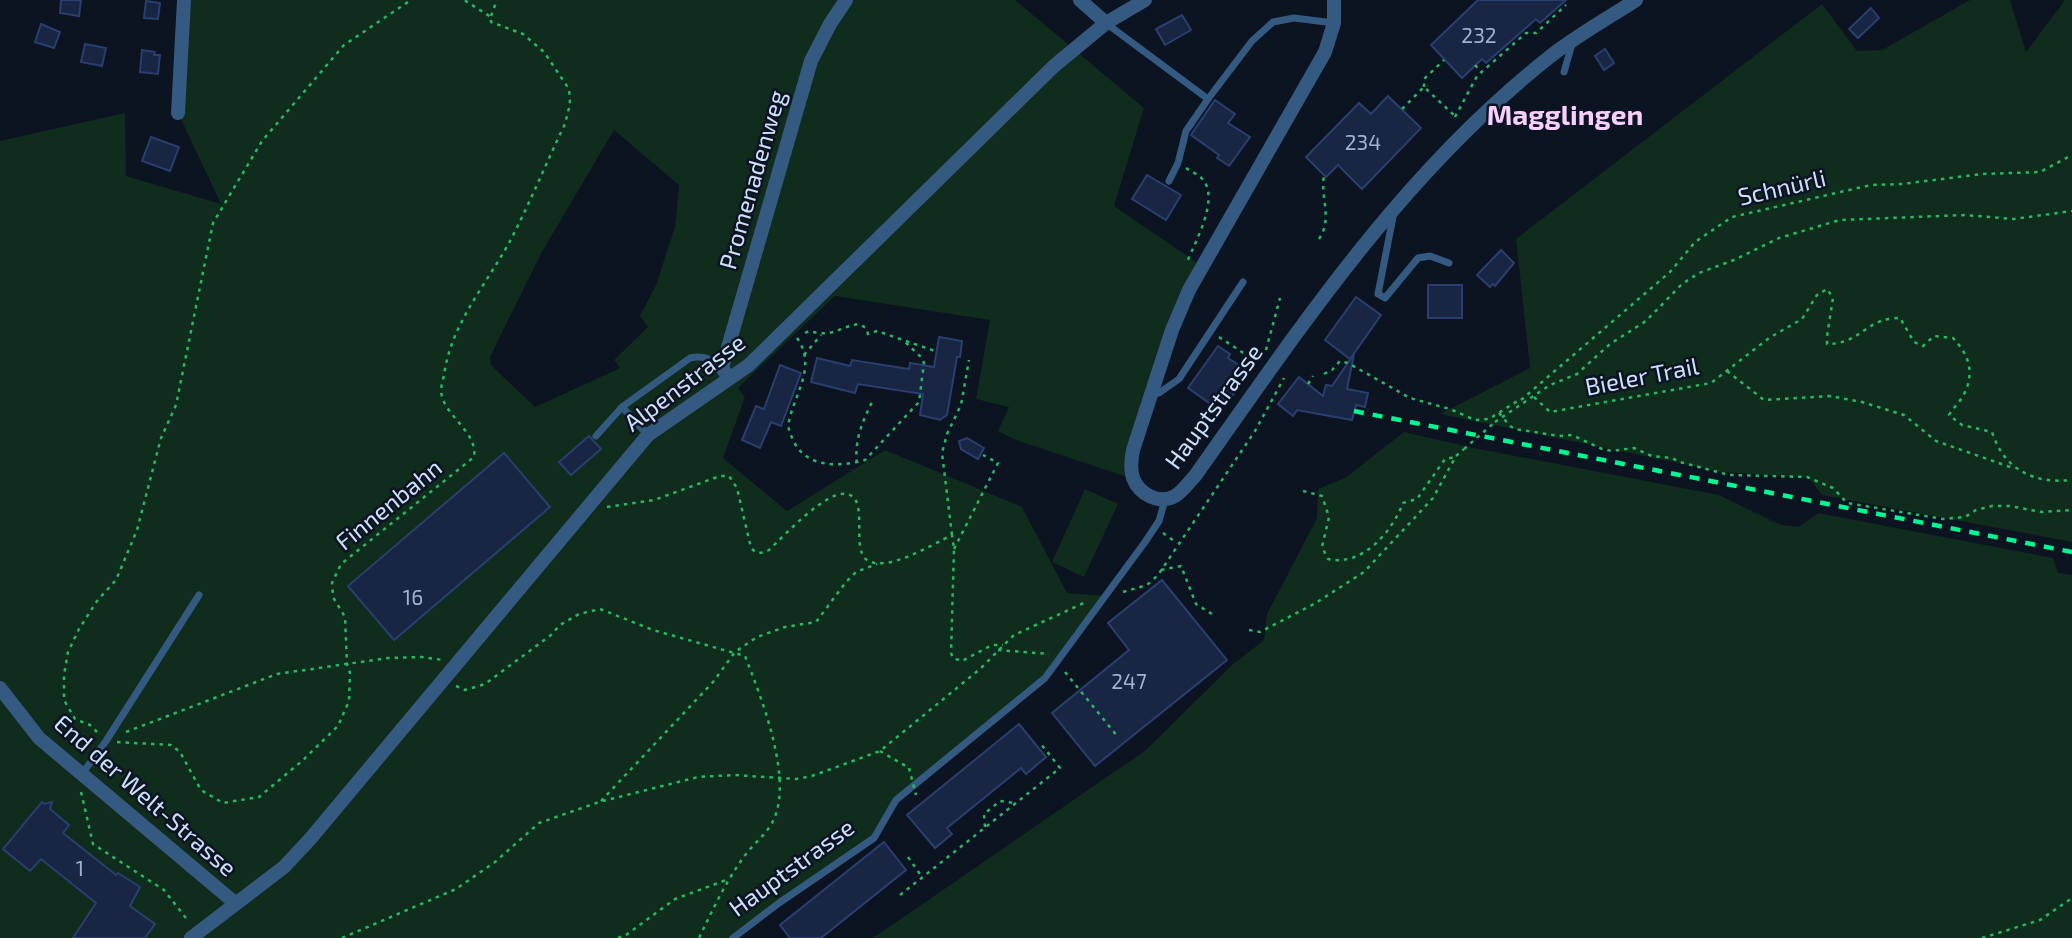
<svg xmlns="http://www.w3.org/2000/svg" width="2072" height="938" viewBox="0 0 2072 938" font-family="'Exo 2',sans-serif">
  <style>
    .green { fill: #0f2c1c; fill-rule: evenodd }
    .building { fill: #182543; stroke: #293f70; stroke-width: 2 }
    .lines { fill: none; stroke-linecap: round; stroke-linejoin: round }
    .path { stroke: #29b766; stroke-width: 2.5; stroke-dasharray: 3.5 5; stroke-linecap: butt }
    .lane { stroke: #355a82; stroke-width: 7 }
    .street { stroke: #355a82; stroke-width: 14 }
    .rail { stroke: #00f892; stroke-width: 4.5; stroke-dasharray: 10 9; stroke-linecap: butt }
    .path-bridge { stroke: #29b766; stroke-width: 2.5; stroke-dasharray: 3.5 5; stroke-linecap: butt }
    .labels { text-anchor: middle; stroke-width: 5; stroke-linejoin: round; paint-order: stroke }
    .number-label { font-size: 21px; fill: #a0b2d0 }
    .street-label { font-size: 24px; fill: #cde1ff; stroke: #0c1321 }
    .quarter-label { font-size: 28px; font-weight: bold; fill: #f8cfff; stroke: #0c1321 }
  </style>
  <rect width="100%" height="100%" fill="#0c1321"/>
  <!-- green -->
  <g class="green">
    <path d="M184,0H1015L1144,108L1114,206L1202,266L1151,392L1133,479L1016,440L998,431L1009,407L976,399L990,320L835,296L738,388L745,397L723,458L787,511L885,450L1022,507L1067,593L1107,596L1057,663L896,800L874,838L733,938H0V141L125,113L126,176L221,204L178,113ZM614,130L679,185L675,227L656,285L640,316L648,327L614,360L620,368L535,407L491,365L490,357L542,252Z"/>
    <path d="M1970,0H2010L2026,52L2065,0H2072V542L1822,495L1809,478L1722,472L1440,414L1530,368L1516,239L1822,4L1857,51L1882,50Z"/>
    <path d="M1404,432L1474,448L1719,495L1781,525L1799,527L1818,513L2053,558L2058,573L2072,575V938H873L1146,750L1232,665L1264,640L1267,614L1317,518L1318,489L1345,478Z"/>
    <path d="M1085,489L1118,504L1084,577L1052,562Z"/>
  </g>
  <!-- building -->
  <g class="building">
    <path d="M61,0H81L79,16L60,13Z"/>
    <path d="M1478,0H1566L1540,23L1536,19L1486,63L1482,59L1462,78L1431,45Z"/>
    <path d="M146,1L160,3L158,19L144,18Z"/>
    <path d="M1871,8L1879,18L1858,38L1849,29Z"/>
    <path d="M1182,15L1191,30L1165,45L1156,29Z"/>
    <path d="M41,24L60,32L54,48L35,42Z"/>
    <path d="M85,44L106,48L102,66L81,62Z"/>
    <path d="M1605,49L1614,63L1604,70L1595,56Z"/>
    <path d="M142,50L155,52L154,55H160L158,74L140,72Z"/>
    <path d="M1388,96L1421,128L1362,189L1338,165L1326,177L1306,157L1359,103L1371,114Z"/>
    <path d="M1215,100L1235,114L1228,123L1250,137L1229,166L1217,158L1219,155L1191,135Z"/>
    <path d="M151,137L179,147L170,171L142,161Z"/>
    <path d="M1147,175L1181,195L1166,220L1132,199Z"/>
    <path d="M1501,250L1514,263L1495,286L1493,284L1490,287L1477,275Z"/>
    <rect x="1428" y="285" width="34" height="33"/>
    <path d="M1356,297L1381,315L1350,359L1325,340Z"/>
    <path d="M939,337L962,341L960,357H957L947,415L940,420L920,415L923,394L858,384L855,393L811,382L817,358L850,366L852,360L909,369L910,363L934,367Z"/>
    <path d="M1218,346L1230,354L1228,358L1240,366L1233,376L1242,382L1228,402L1218,396L1212,405L1188,388Z"/>
    <path d="M1354,354L1347,389L1368,393L1365,407L1356,405L1352,420L1297,410L1293,416L1278,404L1299,377L1323,396L1326,385L1332,386Z"/>
    <path d="M780,365L801,373L781,426L771,422L760,448L742,440L756,406L764,409Z"/>
    <path d="M589,436L601,449L571,475L559,462Z"/>
    <path d="M967,438L984,448L978,459L961,449L959,441Z"/>
    <path d="M504,453L550,507L394,640L348,586Z"/>
    <path d="M1162,580L1227,660L1095,766L1052,713L1129,650L1108,623Z"/>
    <path d="M1019,724L1046,757L1026,774L1021,768L947,828L952,834L935,848L907,815Z"/>
    <path d="M42,802L44,804L52,802L50,809L69,825L63,833L116,875L118,873L140,887L130,906L155,924L145,938H73L96,903L41,859L30,871L3,849Z"/>
    <path d="M884,842L906,870L821,938H790L780,925Z"/>
  </g>
  <g class="lines">
    <!-- path -->
    <g class="path">
      <path d="M491,16L497,0"/>
      <path d="M1475,65L1481,72"/>
      <path d="M1424,87V79L1444,60"/>
      <path d="M1402,109L1424,87L1456,117"/>
      <path d="M1455,117L1477,76L1526,33H1536L1566,5"/>
      <path d="M1186,168C1192,172 1200,175 1204,181C1218,201 1196,240 1188,260"/>
      <path d="M1319,239C1333,219 1320,197 1324,175"/>
      <path d="M805,333L809,331C833,338 838,327 859,324L866,328L868,334L877,331L935,351"/>
      <path d="M1219,337L1251,358L1241,372L1246,377"/>
      <path d="M797,338C817,366 795,393 789,421C787,429 791,435 794,442C807,468 840,467 865,460L919,402L924,363L921,357L905,342"/>
      <path d="M1266,350L1280,298"/>
      <path d="M804,355L821,335"/>
      <path d="M1727,371L1764,400L1830,396L1862,402L1904,415L1936,441L2013,468"/>
      <path d="M1324,374L1332,370L1340,361L1348,363L1410,398L1450,409L1475,420L1489,419L1519,400"/>
      <path d="M1308,384L1313,376"/>
      <path d="M1534,397L1550,412L1711,383L1769,338L1802,319L1817,295L1827,289L1833,298L1827,336V344C1854,344 1862,328 1883,320C1888,319 1895,318 1900,318L1914,342L1923,346L1934,336L1953,338C1970,356 1975,374 1963,396C1959,403 1953,408 1949,415L1962,425L1992,432C2004,470 2034,484 2072,480"/>
      <path d="M1521,400L1670,272L1695,242L1732,217L1871,185L1902,184L1982,174L2040,172L2072,155"/>
      <path d="M1499,413L1510,426L1515,429L1559,436L1572,435L1602,449L1612,451L1634,448L1652,456L1672,458L1680,462L1729,475L1807,477L1833,488L1847,503L1943,519L1965,517L1976,510L1992,506H2010L2041,512L2072,510"/>
      <path d="M1495,422L1550,385L1577,374L1610,344L1646,321L1682,284L1699,273L1734,260L1779,238L1840,220L1965,215L2014,219L2072,211"/>
      <path d="M857,463C854,440 863,420 873,400"/>
      <path d="M1303,491L1322,496L1329,517L1322,547L1328,559C1362,567 1392,532 1403,503L1417,499L1445,459L1455,457"/>
      <path d="M607,507L654,500L720,476H729L737,488L751,548C757,554 761,554 769,550C783,537 830,485 850,495C868,503 851,550 867,560C887,573 933,544 952,535L954,549L951,653L953,658L962,661L992,645H1003"/>
      <path d="M1163,533L1177,543"/>
      <path d="M952,535L942,453L947,434L961,405L969,360"/>
      <path d="M954,549L998,463L983,455"/>
      <path d="M1161,570L1181,566L1196,604L1215,616"/>
      <path d="M1123,592L1147,585L1158,575L1255,431L1284,378"/>
      <path d="M1249,630L1260,632L1314,604L1364,572L1433,498L1456,456L1464,449"/>
      <path d="M998,650L1049,654"/>
      <path d="M1065,672L1118,737"/>
      <path d="M456,686L465,690L485,684L551,635L560,625L579,614L600,609L653,630L745,656C761,697 794,779 773,821C766,835 752,845 743,858C725,883 712,911 699,938"/>
      <path d="M97,732L90,725L75,719L64,700V675L68,652L79,629L97,601L116,580L137,530L161,438L176,405L213,223L262,141L344,45L411,0"/>
      <path d="M126,732L277,674L388,658L422,657L443,660"/>
      <path d="M117,742L171,745L180,752L201,790L223,803L259,797L302,761L338,726L349,701L350,673L347,664L345,617L333,597L332,583L341,564L474,457C478,431 443,416 441,391C441,386 443,380 444,375C451,324 486,285 510,241C530,203 546,163 565,124L570,104L569,89L544,52L523,34L491,22V17L464,0"/>
      <path d="M880,751L909,768"/>
      <path d="M81,792L93,844L164,890L189,922"/>
      <path d="M601,801L713,682L735,652L757,637L785,627L816,622L846,582L856,572L877,564"/>
      <path d="M985,827L984,814L1000,801L1015,803"/>
      <path d="M908,857L922,877"/>
      <path d="M900,895L1060,768L1041,744"/>
      <path d="M342,938L456,889L495,862L539,823L599,802L698,777L734,775L796,779L812,776L880,751L980,669L1014,635L1086,602"/>
      <path d="M618,938L626,935L675,899L729,879"/>
      <path d="M1982,938L2040,920L2072,898"/>
    </g>
    <!-- lane -->
    <g class="lane">
      <path d="M1107,24L1208,99L1186,131L1178,163L1169,181"/>
      <path d="M1564,72L1572,44"/>
      <path d="M1208,99L1252,41L1273,22L1294,18L1334,23"/>
      <path d="M1393,217L1378,294L1385,298L1418,258L1430,256L1449,263"/>
      <path d="M1152,392L1159,393L1179,379L1243,282"/>
      <path d="M648,435L622,407L690,358C704,355 710,359 721,367"/>
      <path d="M596,436L622,407"/>
      <path d="M82,774L106,741L199,595"/>
      <path d="M733,938L779,903L874,838L896,800L1045,678L1145,542L1159,521L1165,500"/>
    </g>
    <!-- street -->
    <g class="street">
      <path d="M1080,0L1106,23"/>
      <path d="M1334,0V23L1325,52L1189,290L1172,330L1133,450C1131,460 1130,469 1133,478C1139,494 1159,505 1175,496C1183,491 1189,482 1195,476C1302,325 1404,171 1552,55C1578,35 1608,18 1636,0"/>
      <path d="M178,113L184,0"/>
      <path d="M729,378L722,368L811,61L830,24L846,0"/>
      <path d="M0,688L39,738L235,903"/>
      <path d="M191,938L284,867L311,838L648,435L749,365L1054,66L1106,23L1145,0"/>
    </g>
    <!-- rail -->
    <path class="rail" d="M1354,411L2072,552"/>
    <!-- path-bridge -->
    <g class="path-bridge">
      <path d="M1464,449L1495,422"/>
      <path d="M909,768L916,795"/>
    </g>
  </g>
  <g class="labels">
    <!-- number labels -->
    <g class="number-label">
      <text x="1479" y="43">232</text>
      <text x="1363" y="150">234</text>
      <text x="413" y="605">16</text>
      <text x="1129" y="689">247</text>
      <text x="80" y="876">1</text>
    </g>
    <!-- street labels -->
    <g class="street-label">
      <text transform="translate(753 180) rotate(-74)" y="8">Promenadenweg</text>
      <text transform="translate(1782 188) rotate(-13)" y="8">Schnürli</text>
      <text transform="translate(1642 377) rotate(-11)" y="8">Bieler Trail</text>
      <text transform="translate(685 383) rotate(-37)" y="8">Alpenstrasse</text>
      <text transform="translate(1214 407) rotate(-54)" y="8">Hauptstrasse</text>
      <text transform="translate(389 505) rotate(-39)" y="8">Finnenbahn</text>
      <text transform="translate(145 796) rotate(41)" y="8">End der Welt-Strasse</text>
      <text transform="translate(792 868) rotate(-36)" y="8">Hauptstrasse</text>
    </g>
    <!-- quarter labels -->
    <g class="quarter-label">
      <text x="1565" y="125">Magglingen</text>
    </g>
  </g>
</svg>
